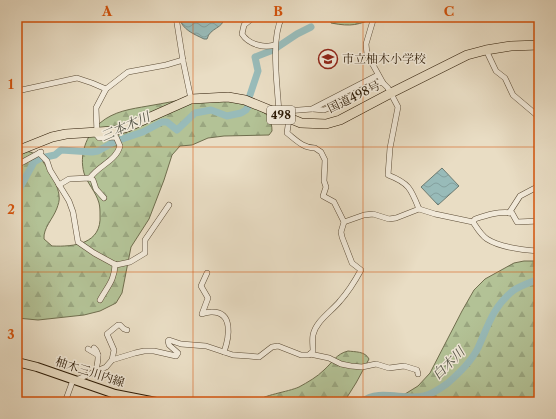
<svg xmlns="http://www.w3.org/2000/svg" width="556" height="419" viewBox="0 0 556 419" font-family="'Libre Caslon Text','Noto Serif JP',serif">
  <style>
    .forest { fill: url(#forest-firs); stroke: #706e4e }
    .water { fill: url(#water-waves); stroke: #6d7b71 }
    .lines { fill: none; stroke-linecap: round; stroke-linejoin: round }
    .river { stroke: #98bbb9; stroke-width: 7 }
    .street-casing { stroke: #5b4b35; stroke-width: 6 }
    .primary-casing { stroke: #2c1a05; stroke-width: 10 }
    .highway-casing { stroke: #2c1a05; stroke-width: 10 }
    .street { stroke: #f1e9d9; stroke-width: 5 }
    .primary { stroke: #e9ddc4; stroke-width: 8 }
    .highway { stroke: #e9ddc4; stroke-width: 9 }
    .grid { fill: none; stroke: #d5530b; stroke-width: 1; stroke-opacity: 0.55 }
    .labels { text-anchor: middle; stroke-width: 3; stroke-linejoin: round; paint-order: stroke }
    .shield { fill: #f1e9d9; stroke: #675845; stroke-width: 1 }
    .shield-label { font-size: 11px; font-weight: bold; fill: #2c1a05 }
    .poi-label { font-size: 12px; fill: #2c1a05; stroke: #f1e9d9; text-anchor: start }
    .street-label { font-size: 12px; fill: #2c1a05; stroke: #f1e9d9 }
    .water-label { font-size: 13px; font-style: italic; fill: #525244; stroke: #f1e9d9 }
    .neatline { fill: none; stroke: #d5530b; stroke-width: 1.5 }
    .grid-label { font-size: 13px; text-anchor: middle; font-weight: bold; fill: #d5530b }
  </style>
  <defs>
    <pattern id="forest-firs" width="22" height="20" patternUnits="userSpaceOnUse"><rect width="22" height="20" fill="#b3c296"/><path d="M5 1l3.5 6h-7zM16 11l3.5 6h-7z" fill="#9aa680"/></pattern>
    <pattern id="water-waves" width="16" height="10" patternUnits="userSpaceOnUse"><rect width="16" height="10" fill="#98bbb9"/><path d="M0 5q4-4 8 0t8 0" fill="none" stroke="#83a09e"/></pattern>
  </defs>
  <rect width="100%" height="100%" fill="#e9ddc4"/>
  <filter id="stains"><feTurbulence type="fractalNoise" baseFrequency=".005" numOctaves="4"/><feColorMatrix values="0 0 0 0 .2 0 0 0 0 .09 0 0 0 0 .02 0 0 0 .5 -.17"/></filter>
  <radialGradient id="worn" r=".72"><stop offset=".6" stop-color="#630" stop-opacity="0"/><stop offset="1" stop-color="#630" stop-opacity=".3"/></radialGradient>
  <!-- forest -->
  <g class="forest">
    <path d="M331,17H377C358,25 352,27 331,23Z"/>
    <path d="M199,96C217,98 255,103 268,116C271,120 272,126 272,131L269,135L224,136L208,138L192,145L180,146L172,155L164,180L149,219L131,247L122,293L116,303L100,311L84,315L38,320L17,318V151C23,151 30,151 35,154C44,159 59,186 59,196C60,200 58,205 57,208C53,219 43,228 44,239L52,246C74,247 102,244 100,215C100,211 100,207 99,203C96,192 87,183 84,173C79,155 86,135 100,123C114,111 131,109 148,106C165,103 182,100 199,96Z"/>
    <path d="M524,261H539V402H392L418,386L430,373L462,311L474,290L485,279L514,263Z"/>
    <path d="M348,351C355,352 365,351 369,359L356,383L344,402H256C262,395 288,392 299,387C308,382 317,377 324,370C333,362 336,354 348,351Z"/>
  </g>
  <!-- water -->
  <g class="water">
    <path d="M179,17H224C224,29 210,27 207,39H204C194,34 182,30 179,17Z"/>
    <path d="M442,168L459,186L438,205L421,187Z"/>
  </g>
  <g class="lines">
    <!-- river -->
    <g class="river">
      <path d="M250,95L258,71L255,57L273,50L297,34L311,27"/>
      <path d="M17,193L34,162L41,158L55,155L61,150L92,152L98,151L116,141L143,132L162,122H167L177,130L195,113L211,110L227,116L241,113L246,110L249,105"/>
      <path d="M362,402C378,388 405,401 424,396C433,394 441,388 448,383C459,373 471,362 478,348C488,326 493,306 514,290C522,285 531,282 539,279"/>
    </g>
    <defs>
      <g id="street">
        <path d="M176,17L183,61L191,99"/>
        <path d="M254,17L244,25L242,34C249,45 264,48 275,45"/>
        <path d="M282,17C270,40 278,88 279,114L286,111L312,109L378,75"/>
        <path d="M374,17L366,44L367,54L383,83L388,88L398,107L390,148L388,175C409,183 411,189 419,209"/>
        <path d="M486,50L496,71L505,78L513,95L539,117"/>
        <path d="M17,91L77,78L92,83L106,89"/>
        <path d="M313,109L324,110L334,106L376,82L383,83"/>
        <path d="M97,133L96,108L106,89L128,72L166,65L183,60"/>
        <path d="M39,153L47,161L50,170L69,201L73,212L78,242L94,253L116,265L130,262L145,253V240L169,205"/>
        <path d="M17,164H19L41,152"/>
        <path d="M90,178C99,165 116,161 120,146L116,137L99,138L95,133"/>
        <path d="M59,185L69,179L90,178L93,180L96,189L104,198"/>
        <path d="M509,213L520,196L539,186"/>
        <path d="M344,222L364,215L373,214L389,219L396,218L419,209L435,214L473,222C477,228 481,235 487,239C501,248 523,250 539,251"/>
        <path d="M473,222L475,219C487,215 499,211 512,213L517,222L539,221"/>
        <path d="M207,273L201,286L208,298L202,314C205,313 208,312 211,312C234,311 229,338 224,352"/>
        <path d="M100,300C107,287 115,280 115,264"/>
        <path d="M94,348C101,354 97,363 96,371"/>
        <path d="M88,349L98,355"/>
        <path d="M310,354L329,358L341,364L351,366L362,367L376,364L389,368L404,366L417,370L418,374"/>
        <path d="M112,360L114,350L107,334L118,325H120L124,329L127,330"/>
        <path d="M76,380L106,367L112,360L135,353L144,351H154L176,356L178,353L169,345L168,341L169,340L181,344L206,346L233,355L249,356L259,357L272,347L278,346L301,355H309L313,351C313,346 312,340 313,335C316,321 331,312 340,301C348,292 355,281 361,270L352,263L342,237L341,232L344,222L334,202L323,196L326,187L324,181L325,160L321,152L315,148C303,148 296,140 287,133L289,119"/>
        <path d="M116,395L119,398L126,402"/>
        <path d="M65,402L73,380"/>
      </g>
      <path id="primary" d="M17,362L37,367L115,394L156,402"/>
      <path id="highway" d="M17,151L52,137L66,134L114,131L128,127L191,99L228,97L245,100L301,123L326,124L340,120L391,93L467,55L486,50L511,46L539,45"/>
    </defs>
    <!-- street casing -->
    <use href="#street" class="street-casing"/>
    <!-- primary casing -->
    <use href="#primary" class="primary-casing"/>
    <!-- highway casing -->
    <use href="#highway" class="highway-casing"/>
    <!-- street -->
    <use href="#street" class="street"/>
    <!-- primary -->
    <use href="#primary" class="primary"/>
    <!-- highway -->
    <use href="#highway" class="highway"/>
  </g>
  <!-- grid -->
  <path class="grid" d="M193,17V402M363,17V402M17,147H539M17,272H539"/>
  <!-- icons -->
  <defs>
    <symbol id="school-ring" viewBox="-11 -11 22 22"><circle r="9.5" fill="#f1e9d9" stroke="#8f2418" stroke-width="1.5"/><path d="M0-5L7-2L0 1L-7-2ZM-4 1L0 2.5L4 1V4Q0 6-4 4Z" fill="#8f2418"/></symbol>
  </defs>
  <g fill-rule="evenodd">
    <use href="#school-ring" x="317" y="48" width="22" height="22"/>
  </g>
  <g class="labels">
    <!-- shield labels -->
    <rect class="shield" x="267" y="106" width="28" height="18" rx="3"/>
    <g class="shield-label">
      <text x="281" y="119">498</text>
    </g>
    <!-- poi labels -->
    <g class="poi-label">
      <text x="342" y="63">市立柚木小学校</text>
    </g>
    <!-- street labels -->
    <g class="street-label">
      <text transform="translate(354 97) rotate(-26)" y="4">国道498号</text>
      <text transform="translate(90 372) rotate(18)" y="4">柚木三川内線</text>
    </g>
    <!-- water labels -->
    <g class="water-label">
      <text transform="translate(125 126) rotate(-24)" y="5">三本木川</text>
      <text transform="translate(448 363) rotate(-45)" y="5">白木川</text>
    </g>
  </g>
  <!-- margin -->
  <rect width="556" height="419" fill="none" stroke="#e9ddc4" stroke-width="44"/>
  <rect x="22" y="22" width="512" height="375" class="neatline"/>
  <g class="grid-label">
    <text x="107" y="16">A</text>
    <text x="278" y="16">B</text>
    <text x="449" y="16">C</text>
    <text x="11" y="89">1</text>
    <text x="11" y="214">2</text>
    <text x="11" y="339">3</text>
  </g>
  <rect width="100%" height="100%" filter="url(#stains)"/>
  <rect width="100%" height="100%" fill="url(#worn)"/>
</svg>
